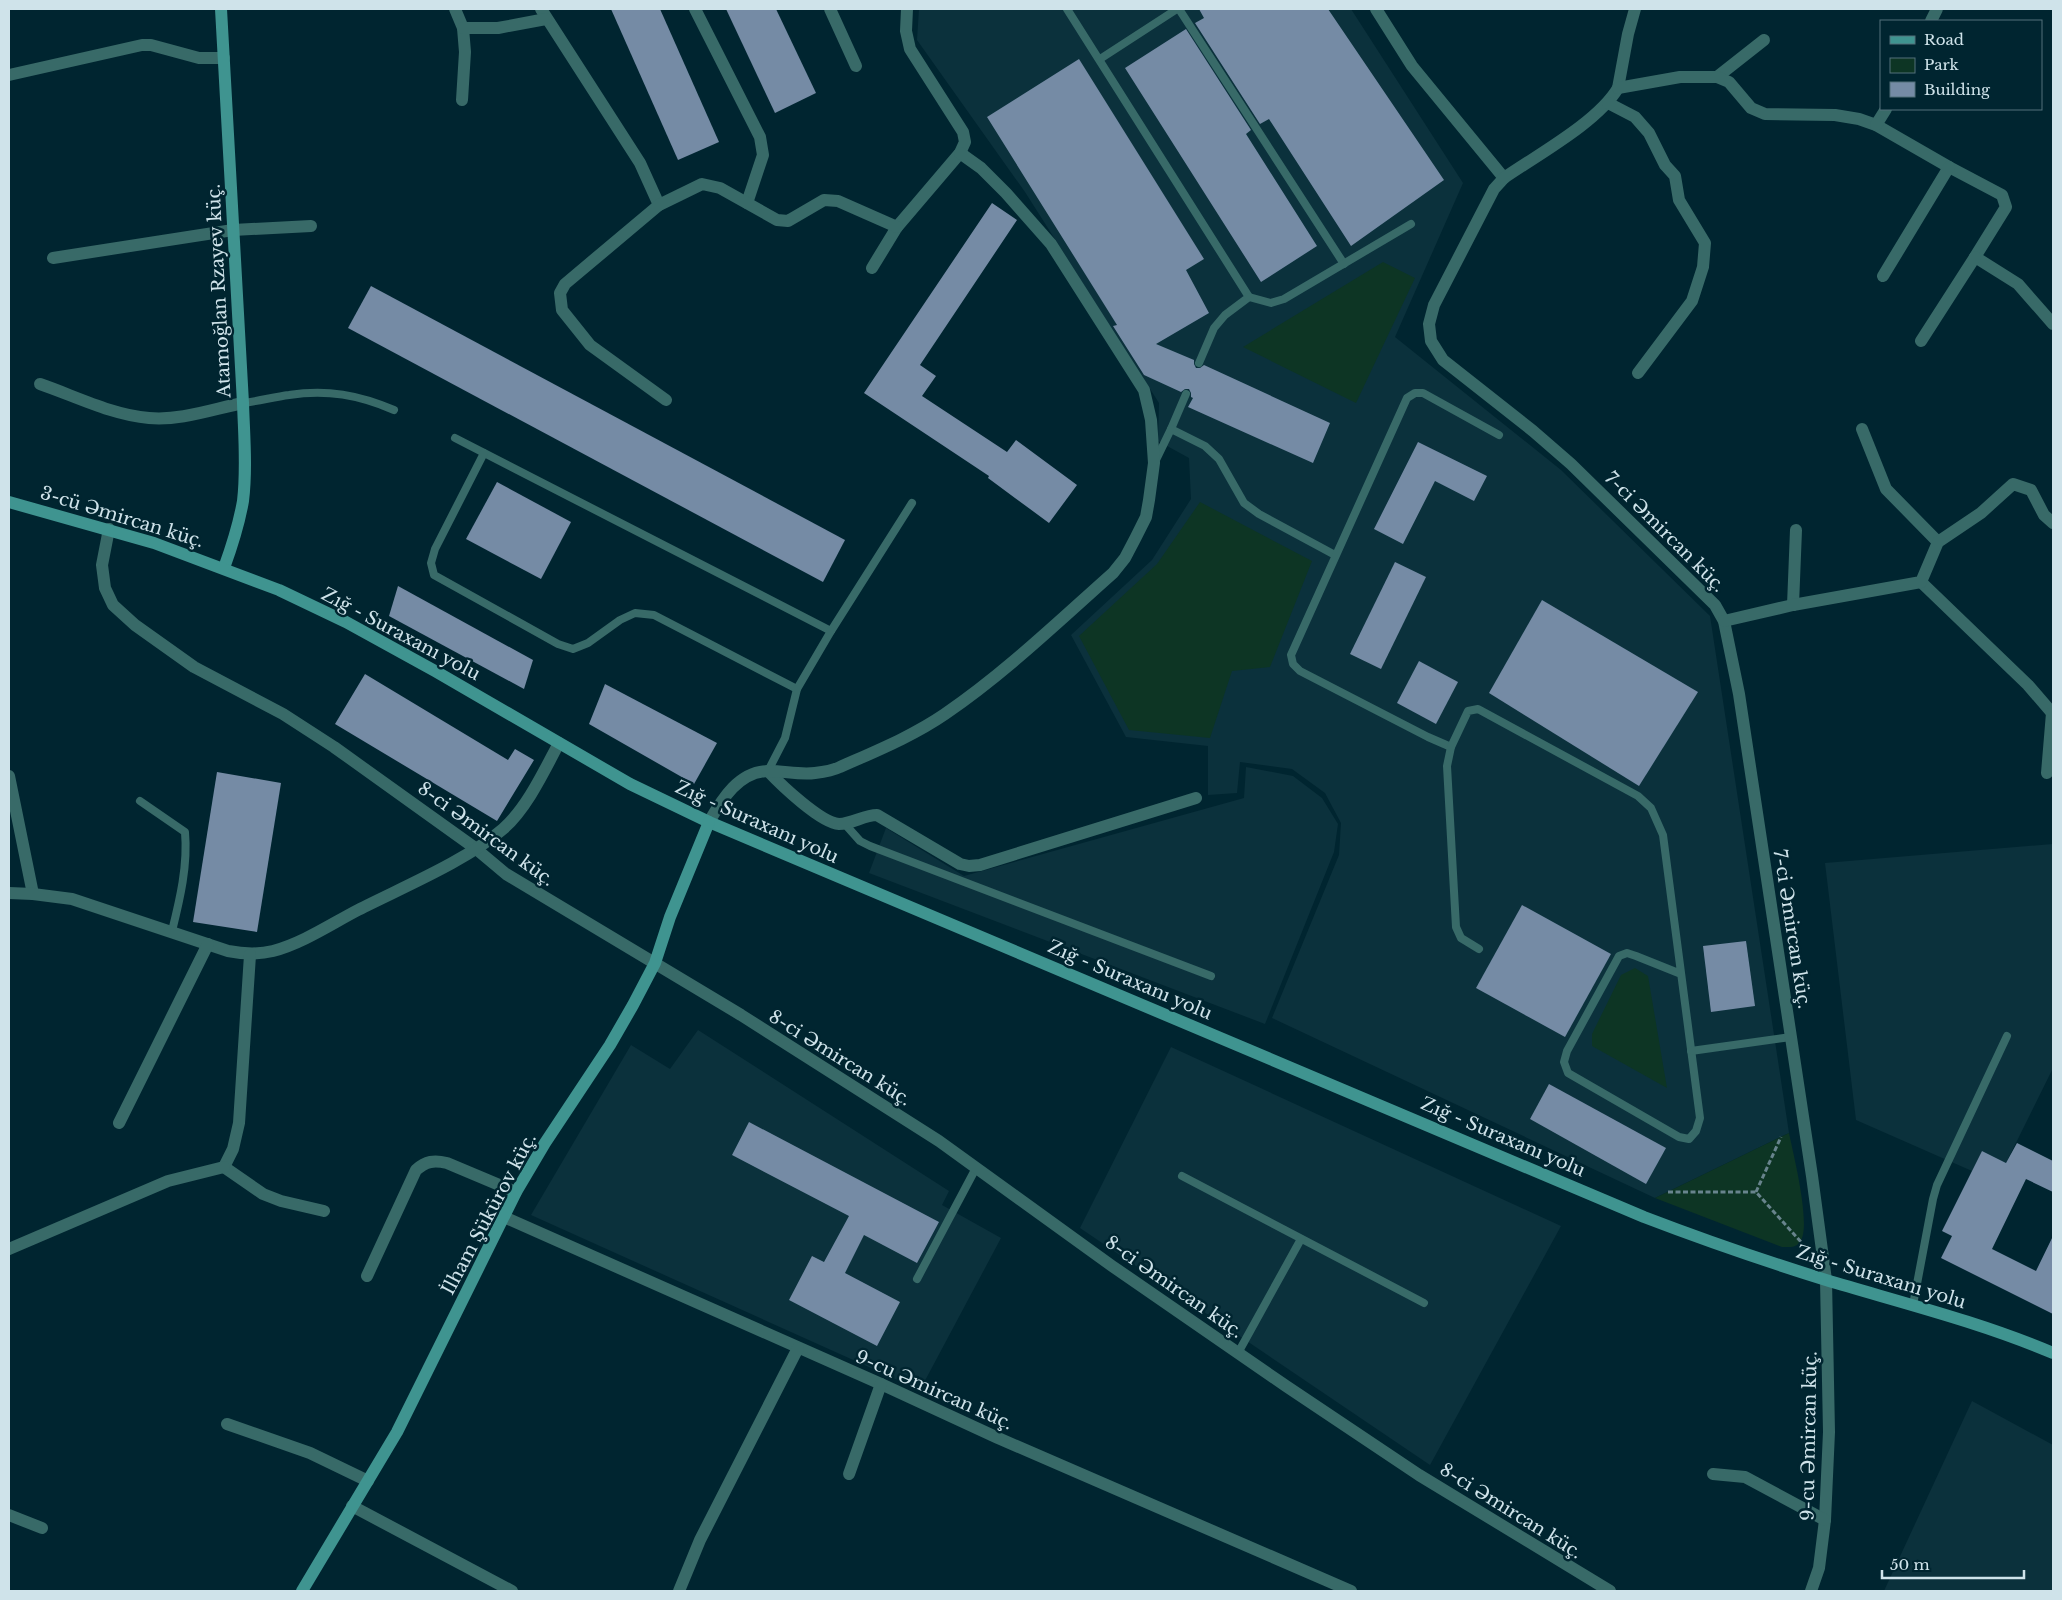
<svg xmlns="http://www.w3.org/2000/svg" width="2062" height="1600" viewBox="0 0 2062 1600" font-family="'Libre Baskerville',serif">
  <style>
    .built { fill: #0b313c }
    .green { fill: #0d3524 }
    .building { fill: #758ba5 }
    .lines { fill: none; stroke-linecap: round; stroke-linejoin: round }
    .path { stroke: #68848d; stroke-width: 3; stroke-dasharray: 5 2.5; stroke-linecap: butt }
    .lane { stroke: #386a68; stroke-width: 8 }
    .street { stroke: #386a68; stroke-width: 12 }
    .secondary { stroke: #3f9490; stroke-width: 12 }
    .labels { text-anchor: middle; stroke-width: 5; stroke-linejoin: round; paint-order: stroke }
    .street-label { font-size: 18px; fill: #cfe3ea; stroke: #002530 }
  </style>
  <rect width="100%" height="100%" fill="#002530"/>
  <!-- built -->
  <g class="built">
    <path d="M919,9H1351L1463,183L1395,337L1561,470L1710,616L1789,1133L1655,1198L1272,1018L1339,855L1341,823L1325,793L1292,769L1240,762L1237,793L1208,795V746L1126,737L1071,635L1152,560L1191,499L1189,458L1158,441L1159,403L1025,192L917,40Z"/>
    <path d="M1246,767L1293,776L1322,798L1338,824L1334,852L1265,1024L869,873L886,828L964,876L1244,798Z"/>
    <path d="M2053,844V1068L2006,1163L1982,1151L1972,1171L1856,1120L1825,863Z"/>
    <path d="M698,1030L949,1191L942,1205L1001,1238L920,1390L531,1215L631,1045L670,1069Z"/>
    <path d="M1171,1047L1561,1226L1430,1465L1080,1228Z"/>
    <path d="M1972,1401L2053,1445V1591H1884Z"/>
  </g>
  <!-- green -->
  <g class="green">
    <path d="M1383,262L1415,278L1356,403L1243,347Z"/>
    <path d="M1200,502L1312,561L1270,667L1232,671L1210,738L1129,730L1079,636L1157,564Z"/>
    <path d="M1635,968L1648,976L1667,1088L1592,1046V1034L1621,975Z"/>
    <path d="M1789,1133C1793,1153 1812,1227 1800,1242C1796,1248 1789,1247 1782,1247L1655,1198Z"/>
  </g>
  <!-- building -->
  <g class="building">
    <path d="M611,9H660L719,142L678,160Z"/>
    <path d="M726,9H776L816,93L775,113Z"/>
    <path d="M1199,9H1328L1444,180L1351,246L1269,119L1260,124L1195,23L1204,18Z"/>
    <path d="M1186,29L1251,130L1246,134L1317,246L1261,282L1125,68Z"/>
    <path d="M1079,59L1204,259L1186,270L1209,313L1156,344L1194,360V364L1196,368H1200L1204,365L1330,423L1313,463L1188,407L1193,398L1191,397V393L1189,389H1185L1181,392L1144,375L1113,326L1117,325L987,117Z"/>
    <path d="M992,203L1017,220L920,365L936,376L922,396L1007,452L1016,440L1077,485L1049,523L988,478L989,476L864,393Z"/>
    <path d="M371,286L845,540L823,582L348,328Z"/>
    <path d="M1418,442L1487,476L1474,501L1435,481L1403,544L1374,529Z"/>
    <path d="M497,482L571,522L541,579L466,539Z"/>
    <path d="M1395,562L1426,577L1381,669L1350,654Z"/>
    <path d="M398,586L533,660L524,689L389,616Z"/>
    <path d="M1542,600L1698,692L1639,786L1489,693Z"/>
    <path d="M1419,661L1458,682L1436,724L1397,703Z"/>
    <path d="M365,674L508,760L515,749L534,760L497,821L335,724Z"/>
    <path d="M605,684L717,743L694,784L589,724Z"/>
    <path d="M217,772L281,783L257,932L193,922Z"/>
    <path d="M1522,905L1611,954L1565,1037L1476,988Z"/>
    <path d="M1746,941L1755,1006L1711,1012L1703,946Z"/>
    <path d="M1549,1084L1666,1148L1646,1184L1530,1119Z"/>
    <path d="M749,1122L939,1222L917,1263L864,1235L845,1273L900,1302L877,1346L789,1300L812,1256L824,1262L849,1216L732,1155Z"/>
    <path d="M2017,1143L2053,1161V1192L2026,1179L1992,1249L2036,1271L2053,1236V1314L1941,1258L1952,1236L1942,1231L1982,1151L2006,1163Z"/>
  </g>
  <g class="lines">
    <!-- path -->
    <g class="path">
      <path d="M1668,1192H1756L1801,1242"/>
      <path d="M1756,1192L1781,1137"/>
    </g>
    <!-- lane -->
    <g class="lane">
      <path d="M1067,9L1249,297L1225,315L1214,328L1199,363"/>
      <path d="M1179,9L1344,264"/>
      <path d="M1100,59L1177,9"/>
      <path d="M1249,297L1271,303L1284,299L1411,224"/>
      <path d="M243,403C259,401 274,397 289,395C327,389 359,395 394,410"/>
      <path d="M1171,429L1186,394"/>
      <path d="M455,438L831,631"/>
      <path d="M484,453L435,549L431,563L434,575L558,644L573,649L588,643L620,620L635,613L654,615L797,689"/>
      <path d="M1155,462L1171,429L1205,446L1219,459L1244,503L1259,514L1335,555"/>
      <path d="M1451,747L1428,737L1300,671L1293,664L1291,655L1407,398L1415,393H1423L1499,435"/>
      <path d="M768,771L785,738L797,689L831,631L912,503"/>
      <path d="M140,801L185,832C188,865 180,899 172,931"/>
      <path d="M844,823L860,841L870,846L1211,976"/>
      <path d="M1479,949L1461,938L1456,927L1447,766L1451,747L1468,711L1478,709L1638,796L1651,808L1663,835L1700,1118L1696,1131L1689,1139L1679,1137L1568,1073L1564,1062L1567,1051L1619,956L1627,953L1636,956L1681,974"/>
      <path d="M1691,1051L1791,1037"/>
      <path d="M1182,1176L1424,1303"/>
      <path d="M917,1279L976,1168"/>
      <path d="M1913,1305L1933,1199L1937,1185L2007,1036"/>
      <path d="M1238,1353L1301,1239"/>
    </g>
    <!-- street -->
    <g class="street">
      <path d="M455,9L463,28L465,52L462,100"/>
      <path d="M541,9L640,163L659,205"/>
      <path d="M695,9L760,137L763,155L747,203"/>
      <path d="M830,9L856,66"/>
      <path d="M1376,9L1412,66L1504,178"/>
      <path d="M1635,9L1628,34L1618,88C1598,122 1537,155 1504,178L1494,189L1434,305L1429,324L1431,341L1443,360L1533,431L1571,464L1715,605L1724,621L1739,694L1812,1176L1826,1280L1829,1432L1825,1520L1819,1568L1811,1591"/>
      <path d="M1931,21L1937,9"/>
      <path d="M463,28H498L546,19"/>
      <path d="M9,75L142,45H151L199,58H224"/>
      <path d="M1717,77L1764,40"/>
      <path d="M1618,88L1680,77H1717L1729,82L1751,108L1765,114L1835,115L1859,119L1876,125L1949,167L2002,195L2006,207L1975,257L2018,284L2053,324"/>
      <path d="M1608,103L1635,117L1649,133L1665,165L1675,176L1679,200L1705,243L1703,267L1692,301L1638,373"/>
      <path d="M1876,125L1886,109"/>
      <path d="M53,258L233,230L311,226"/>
      <path d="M872,268L897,227L960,153L965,142L963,132L910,49L906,31L907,9"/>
      <path d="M1883,276L1949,167"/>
      <path d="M1921,341L1975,257"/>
      <path d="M40,384C75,396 112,415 149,418C180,421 213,409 243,403"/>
      <path d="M666,400L590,345L562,310L560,293L565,284L659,205L702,184L720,188L777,220L788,221L824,200L838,201L897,227"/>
      <path d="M1862,429L1886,489L1938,542"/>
      <path d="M109,529L102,565L105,588L113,605L135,625L194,667L283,714L334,747L475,848L506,874L741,1015L939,1141L1112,1266L1286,1386L1419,1475L1610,1591"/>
      <path d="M1921,582L2028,685L2053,714"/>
      <path d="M1793,605L1796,530"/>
      <path d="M1724,621L1793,605L1921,582L1938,542L1981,513L2013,484L2031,490L2044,515L2053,523"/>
      <path d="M768,771C781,785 821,823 839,824C852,824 864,815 877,815L960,864L969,866L980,865L1196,798"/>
      <path d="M2047,773L2052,713"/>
      <path d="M9,776L33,894"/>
      <path d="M709,822C722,799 739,771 769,771C785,771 799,775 815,773C824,772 832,771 840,767C876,751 913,736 945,714C1005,673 1059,621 1113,573L1125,558L1136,537L1146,517L1149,500L1154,463L1151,420L1144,390L1051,244L1006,193L981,168L960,153"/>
      <path d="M9,893L33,894L72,899L228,951C244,954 257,955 273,951C303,943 331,924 358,910C403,887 466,861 503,829C527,808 544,771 559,743"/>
      <path d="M250,955L239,1123L233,1149L224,1167L263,1194L281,1201L324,1211"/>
      <path d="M119,1123L208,944"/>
      <path d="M504,1217L881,1384L998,1438L1351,1591"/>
      <path d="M9,1249L168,1181L224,1167"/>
      <path d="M367,1276L416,1170C426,1161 434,1160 447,1163L516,1192"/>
      <path d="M227,1424L310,1453L368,1481"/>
      <path d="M849,1474L881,1384"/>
      <path d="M1713,1474L1745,1477L1825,1520"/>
      <path d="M352,1506L512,1591"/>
      <path d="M9,1515L42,1528"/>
      <path d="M679,1591L700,1540L798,1348"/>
    </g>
    <!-- secondary -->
    <g class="secondary">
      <path d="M221,9L243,403C244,435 247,468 243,501C239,524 232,546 224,568"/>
      <path d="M9,502L154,543L279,590L346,622L435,671L630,784L709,822L1644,1217C1704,1240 1765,1261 1826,1280C1903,1303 1980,1322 2053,1353"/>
      <path d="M302,1591L397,1432L516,1192L545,1143L610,1045L633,1005L655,963L670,917L709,822"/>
    </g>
  </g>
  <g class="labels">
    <!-- street labels -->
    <g class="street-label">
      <text transform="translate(219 291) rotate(-93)" y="6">Atamoğlan Rzayev küç.</text>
      <text transform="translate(122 517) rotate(17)" y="6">3-cü Əmircan küç.</text>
      <text transform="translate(1665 532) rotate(45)" y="6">7-ci Əmircan küç.</text>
      <text transform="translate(401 634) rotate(28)" y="6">Zığ - Suraxanı yolu</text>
      <text transform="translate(757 822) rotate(24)" y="6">Zığ - Suraxanı yolu</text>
      <text transform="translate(486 834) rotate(36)" y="6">8-ci Əmircan küç.</text>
      <text transform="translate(1792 929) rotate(81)" y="6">7-ci Əmircan küç.</text>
      <text transform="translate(1130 980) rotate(23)" y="6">Zığ - Suraxanı yolu</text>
      <text transform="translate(840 1058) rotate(32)" y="6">8-ci Əmircan küç.</text>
      <text transform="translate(1503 1137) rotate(23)" y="6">Zığ - Suraxanı yolu</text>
      <text transform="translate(489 1214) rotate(-62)" y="6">İlham Şükürov küç.</text>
      <text transform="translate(1881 1277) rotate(17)" y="6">Zığ - Suraxanı yolu</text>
      <text transform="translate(1174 1287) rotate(35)" y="6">8-ci Əmircan küç.</text>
      <text transform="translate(934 1390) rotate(24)" y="6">9-cu Əmircan küç.</text>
      <text transform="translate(1809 1436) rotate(-89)" y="6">9-cu Əmircan küç.</text>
      <text transform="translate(1511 1511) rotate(32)" y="6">8-ci Əmircan küç.</text>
    </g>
  </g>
  <!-- border -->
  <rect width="2062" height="1600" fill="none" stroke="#cfe3ea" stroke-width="20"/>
  <!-- legend -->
  <rect x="1880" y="20" width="162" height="90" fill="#002530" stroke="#53717a"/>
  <rect x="1890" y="36" width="25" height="8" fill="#3f9490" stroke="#53717a"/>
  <text x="1924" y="45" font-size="15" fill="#cfe3ea">Road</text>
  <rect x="1890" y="58" width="25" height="15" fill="#0d3524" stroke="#53717a"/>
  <text x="1924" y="70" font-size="15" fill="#cfe3ea">Park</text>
  <rect x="1890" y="82" width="25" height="15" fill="#758ba5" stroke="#53717a"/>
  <text x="1924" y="95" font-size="15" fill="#cfe3ea">Building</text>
  <!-- scale -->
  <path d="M1882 1570v8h142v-8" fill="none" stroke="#cfe3ea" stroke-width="2.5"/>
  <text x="1890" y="1570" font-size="15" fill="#cfe3ea" stroke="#002530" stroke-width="4" paint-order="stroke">50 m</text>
</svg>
